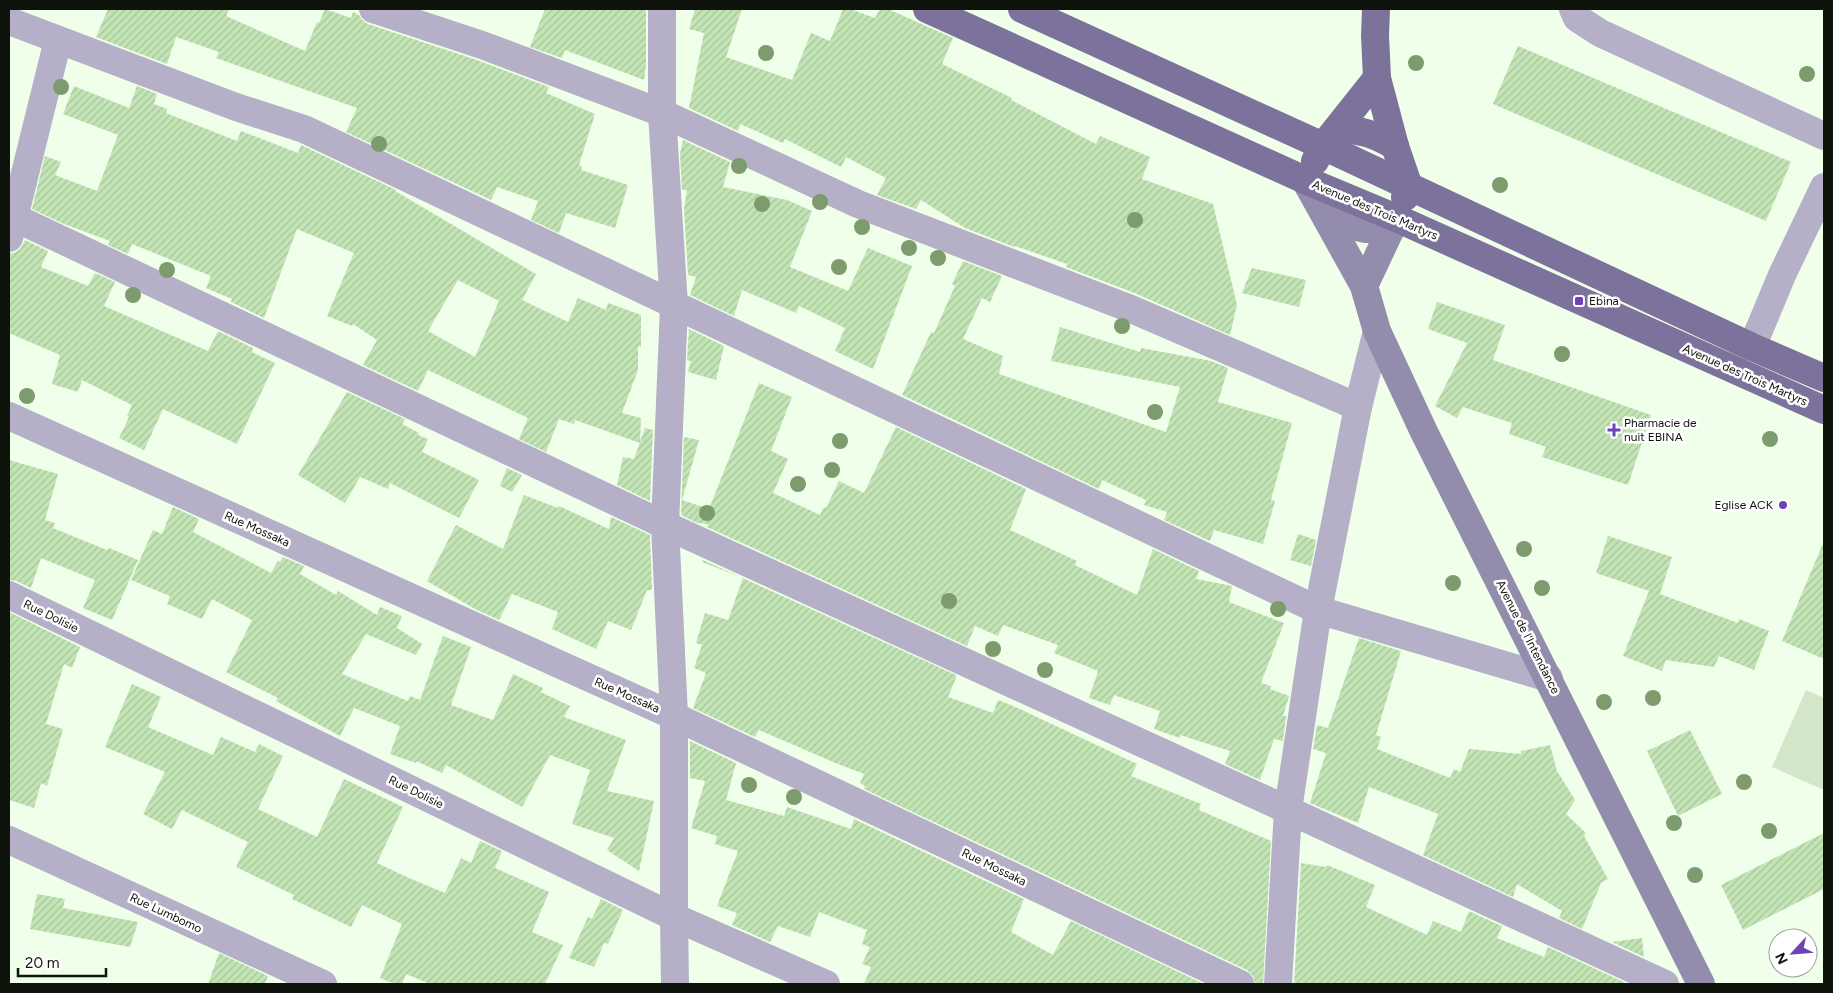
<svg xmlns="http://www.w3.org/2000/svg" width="1833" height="993" viewBox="0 0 1833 993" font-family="Figtree,sans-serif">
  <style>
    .pitch { fill: #d2e6c9 }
    .building { fill: url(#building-hatch); fill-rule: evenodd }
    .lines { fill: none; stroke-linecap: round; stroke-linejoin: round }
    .street { stroke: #b5b0c7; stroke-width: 28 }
    .secondary { stroke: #948cad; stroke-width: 28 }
    .primary { stroke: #7d729b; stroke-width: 28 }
    .tree { fill: #7d9b6d }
    .poi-dot { fill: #6e42ba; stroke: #fff; stroke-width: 2 }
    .labels { text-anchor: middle; stroke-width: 5; stroke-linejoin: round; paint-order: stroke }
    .street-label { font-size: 12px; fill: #0e130c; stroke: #fff }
    .poi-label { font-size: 12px; fill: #0e130c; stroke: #fff; text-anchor: start }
  </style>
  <defs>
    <pattern id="building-hatch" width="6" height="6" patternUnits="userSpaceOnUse" patternTransform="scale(1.25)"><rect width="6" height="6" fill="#c3e5b6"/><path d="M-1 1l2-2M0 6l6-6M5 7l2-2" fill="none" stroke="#a6c49b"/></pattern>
  </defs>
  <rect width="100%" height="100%" fill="#efffe9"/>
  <!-- pitch -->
  <path class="pitch" d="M1806,690L1824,698V790L1772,767Z"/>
  <!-- building -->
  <g class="building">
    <path d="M108,9H229L226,16L305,51L317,22L319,23L325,9L351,18L353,12L359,15L362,20L368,24L477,60L549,87L546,93L595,114L579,165L582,166L581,170L628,185L615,228L566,213L559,233L531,220L538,201L497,187L491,200L346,132L357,108L216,58L219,52L176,37L167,64L96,37Z"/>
    <path d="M545,9H646V64L644,80L565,50L562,58L530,47Z"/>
    <path d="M695,9H742L726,57L792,80L811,33L830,41L843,9H850L875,18L880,9H888L953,38L942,64L1012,98L1011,100L1096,144L1100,136L1150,157L1142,179L1213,204L1237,305L1230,335L1137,294L1066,267L1067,264L1015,246L1014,247L965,228L921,200L916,209L877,195L886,178L846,157L841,167L785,139L783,143L740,124L738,131L689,108L704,33L689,29Z"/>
    <path d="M1518,46L1791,162L1766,221L1493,104Z"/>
    <path d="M74,86L129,108L137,86L157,94L154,104L167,109L166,113L237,141L241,131L298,153L301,145L396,190L395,191L536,274L522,300L568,322L578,298L606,310L608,303L641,315V347L638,346V370L622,413L641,418L640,443L575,420L574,424L559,419L546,452L519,439L528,418L428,370L418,391L363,365L377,340L353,324L352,326L327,316L354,253L297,229L264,318L231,302L232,299L206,288L211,276L132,244L128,254L108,245L110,241L64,224L32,209L45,156L61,162L55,175L97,191L118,135L63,114ZM458,280L499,301L475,357L428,331Z"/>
    <path d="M683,140L730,162L723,187L787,200L812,211L790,267L848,291L868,248L912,266L873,369L835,351L845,328L799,306L796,313L742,290L734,316L690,295L696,277L688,275L684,208L687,190H682L680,154Z"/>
    <path d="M25,240L48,251L41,267L88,286L95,273L115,282L104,306L208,351L218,331L253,348L252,352L275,363L237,444L163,409L144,450L119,438L129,417L127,416L132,405L82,380L78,392L52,384L60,355L9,333V253H14L20,249Z"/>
    <path d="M963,261L1002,276L990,302L982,298L963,339L1003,356L999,374L1166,432L1180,387L1051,361L1060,327L1140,352L1141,348L1211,361L1228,368L1218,402L1292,423L1271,500L1275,501L1263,544L1214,530L1210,541L1164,520L1167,512L1144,505L1146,500L1102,480L1099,489L902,395L931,332L934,333L955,286L952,284Z"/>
    <path d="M1252,268L1306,280L1299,307L1242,293Z"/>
    <path d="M1437,302L1505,325L1493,360L1651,415L1628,485L1542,457L1546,447L1509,434L1512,423L1463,407L1457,418L1435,406L1467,343L1428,329Z"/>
    <path d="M689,329L724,346L716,380L688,372L691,361L687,360Z"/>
    <path d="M759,383L792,397L771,451L788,459L773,493L820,515L824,507L826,508L839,481L864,493L896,427L1026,489L1010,530L1077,561L1075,565L1137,595L1153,549L1199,571L1196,579L1232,586L1229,602L1284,623L1261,683L1271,686L1270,689L1289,696L1283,716H1286L1283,741L1274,739L1260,780L1225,764L1230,751L1180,735V738L1154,729L1160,711L1114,695L1110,705L1089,698L1098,671L1054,653L1058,645L1003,625L998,636L975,626L967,646L707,527L708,524L697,523L681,515L684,437L699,440L682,500L709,509Z"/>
    <path d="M347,392L405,419L402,424L419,433L418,435L428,439L422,452L479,480L459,518L390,483L388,489L360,477L345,503L298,475Z"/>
    <path d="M645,428L653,430L650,501L617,485L623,457L634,459Z"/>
    <path d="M9,460L58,474L45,520L55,523L53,528L107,550L109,548L138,560L112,620L83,608L95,580L41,558L31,588L16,581L9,580Z"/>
    <path d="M507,468L522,475L512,492L500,486Z"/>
    <path d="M524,495L558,508L559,506L609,529L611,517L650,535L652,590H647L631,630L608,621L596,649L552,629L558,612L512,594L499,620L475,609L427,581L456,525L503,549Z"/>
    <path d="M173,507L199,519L193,532L271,573L278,561L280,562L283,557L304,566L300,574L336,595L338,591L377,615L380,607L402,616L397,628L422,644L416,655L366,634L342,674L408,701L410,696L420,700L443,636L471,647L451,705L493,720L513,674L543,688L541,692L570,706L564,717L626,740L607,791L654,801L639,871L607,850L614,838L572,824L590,770L550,755L522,807L446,765L442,773L416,761V763L390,754L400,726L354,708L340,736L276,701L278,698L226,672L252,620L212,599L202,619L167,604L170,596L131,580L153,530L162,534Z"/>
    <path d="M1298,534L1316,540L1311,566L1290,560Z"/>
    <path d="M1608,536L1672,557L1660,594L1738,623L1739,619L1769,631L1754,670L1719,656L1714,667L1666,660L1662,671L1623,656L1649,591L1596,573Z"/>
    <path d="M1824,541V659L1782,641Z"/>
    <path d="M703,560L956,675V678L948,697L993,713L998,700L1011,705L1137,764L1131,776L1201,804L1199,810L1271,841L1263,984H1255L1253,976L1247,970L864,789L865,786L860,783L864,774L833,762L759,730L755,737L693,708L706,673L694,668L702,645L696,643L705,613L728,620L743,578L702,562Z"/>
    <path d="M9,612L80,647L72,668L64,664L46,724L63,729L47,786L41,783L34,808L9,800Z"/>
    <path d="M1359,638L1401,651L1376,735L1381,737L1377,749L1450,778L1454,769L1460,772L1469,749L1521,754V751L1550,745L1557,771L1575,800L1566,814L1586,833L1584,836L1608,879L1601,883L1582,929L1559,918L1562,911L1517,884L1513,897L1423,855L1438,814L1369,787L1358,823L1310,803L1326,753L1313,749L1317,725L1328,728Z"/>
    <path d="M132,684L161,697L148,727L213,755L221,737L255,752L259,744L283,756L258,809L317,837L344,779L403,807L377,863L409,878L445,893L461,858L471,863L480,841L502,851L495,868L549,892L532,932L563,945L545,984H430L406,974L402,984H395L380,978L402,924L362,905L351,927L292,899L294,895L236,867L248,842L182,810L172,829L143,814L165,772L105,747Z"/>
    <path d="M1690,730L1722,794L1678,816L1647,751Z"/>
    <path d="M690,741L736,763L726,800L784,816L787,807L851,829L854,819L1024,899L1011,932L1053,955L1071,921L1204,984H864L871,967L862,964L870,947L862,944L867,930L819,912L810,937L778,926L770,942L732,925L737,913L717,906L738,851L715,844L717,836L691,828L705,781L690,778Z"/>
    <path d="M1824,833V889L1743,930L1721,885Z"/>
    <path d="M1301,863L1326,867L1327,865L1375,885L1366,907L1427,935L1433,921L1461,932L1469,911L1502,926L1497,938L1544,957L1548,947L1628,984H1294Z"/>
    <path d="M37,894L65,899L63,908L138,922L130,947L30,929Z"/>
    <path d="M601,899L623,910L608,944L604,943L594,967L569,958L588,917L592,919Z"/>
    <path d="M1642,938L1644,957L1612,942Z"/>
    <path d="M219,953L268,976L265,984H208Z"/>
  </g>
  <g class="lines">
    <!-- street -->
    <g class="street">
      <path d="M373,9L482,45L662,113L858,204L1131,309L1358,407"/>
      <path d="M662,9V113L674,306L665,525L674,716V917L675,984"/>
      <path d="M1573,9L1577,18L1600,33L1824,136"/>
      <path d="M9,21L236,107L304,129L1318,610L1549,678"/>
      <path d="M9,215L665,525L1288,810L1665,984"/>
      <path d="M9,238L58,40"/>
      <path d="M1752,347L1782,275L1824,187"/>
      <path d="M9,416L674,716L1240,984"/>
      <path d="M9,595L674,917L826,984"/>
      <path d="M9,840L323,984"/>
      <path d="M1278,984L1288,810L1318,610L1358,407L1377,331"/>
    </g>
    <!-- secondary -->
    <g class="secondary">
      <path d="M1305,180L1364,286L1377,331L1424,432L1701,984"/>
      <path d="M1324,213L1348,225L1366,229H1391"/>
      <path d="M1364,286L1396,218"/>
    </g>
    <!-- primary -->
    <g class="primary">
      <path d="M927,9L1305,180L1396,218L1824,410"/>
      <path d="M1022,9L1323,146L1752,347L1824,378"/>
      <path d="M1376,9L1375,36L1377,78L1395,146L1409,187L1405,197"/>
      <path d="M1337,129C1362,130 1374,134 1395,146"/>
      <path d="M1315,161L1323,146L1377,78"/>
    </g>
  </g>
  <!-- trees -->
  <g class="tree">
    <circle cx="766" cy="53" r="8"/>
    <circle cx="1416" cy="63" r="8"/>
    <circle cx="1807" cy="74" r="8"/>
    <circle cx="61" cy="87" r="8"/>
    <circle cx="379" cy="144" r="8"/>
    <circle cx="739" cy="166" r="8"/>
    <circle cx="1500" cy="185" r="8"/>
    <circle cx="820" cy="202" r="8"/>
    <circle cx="762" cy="204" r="8"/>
    <circle cx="1135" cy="220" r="8"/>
    <circle cx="862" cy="227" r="8"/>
    <circle cx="909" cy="248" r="8"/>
    <circle cx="938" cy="258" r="8"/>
    <circle cx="839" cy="267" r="8"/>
    <circle cx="167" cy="270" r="8"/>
    <circle cx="133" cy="295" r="8"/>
    <circle cx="1122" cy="326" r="8"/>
    <circle cx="1562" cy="354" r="8"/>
    <circle cx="27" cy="396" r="8"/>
    <circle cx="1155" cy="412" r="8"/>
    <circle cx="1770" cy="439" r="8"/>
    <circle cx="840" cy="441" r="8"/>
    <circle cx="832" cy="470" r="8"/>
    <circle cx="798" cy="484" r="8"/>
    <circle cx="707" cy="513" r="8"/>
    <circle cx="1524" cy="549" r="8"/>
    <circle cx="1453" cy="583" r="8"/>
    <circle cx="1542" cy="588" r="8"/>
    <circle cx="949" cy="601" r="8"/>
    <circle cx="1278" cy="609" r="8"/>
    <circle cx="993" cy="649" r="8"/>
    <circle cx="1045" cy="670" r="8"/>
    <circle cx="1653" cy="698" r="8"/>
    <circle cx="1604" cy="702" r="8"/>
    <circle cx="1744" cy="782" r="8"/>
    <circle cx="749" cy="785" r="8"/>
    <circle cx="794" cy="797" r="8"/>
    <circle cx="1674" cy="823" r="8"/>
    <circle cx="1769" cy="831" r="8"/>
    <circle cx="1695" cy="875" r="8"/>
  </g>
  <!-- markers -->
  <g class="poi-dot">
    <rect x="1574" y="296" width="10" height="10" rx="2.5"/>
    <path d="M1611.5 422.5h5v5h5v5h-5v5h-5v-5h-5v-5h5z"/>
    <circle cx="1783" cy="505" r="5"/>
  </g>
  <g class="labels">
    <!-- street labels -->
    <g class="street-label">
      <text transform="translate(1375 210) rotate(23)" y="4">Avenue des Trois Martyrs</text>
      <text transform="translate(1745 375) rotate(24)" y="4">Avenue des Trois Martyrs</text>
      <text transform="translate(257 529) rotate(24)" y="4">Rue Mossaka</text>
      <text transform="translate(51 616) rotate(26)" y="4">Rue Dolisie</text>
      <text transform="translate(1528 637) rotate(63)" y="4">Avenue de l'Intendance</text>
      <text transform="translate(627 695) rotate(24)" y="4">Rue Mossaka</text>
      <text transform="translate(416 792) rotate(26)" y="4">Rue Dolisie</text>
      <text transform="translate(994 867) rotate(26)" y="4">Rue Mossaka</text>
      <text transform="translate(166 913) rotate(25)" y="4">Rue Lumbomo</text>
    </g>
    <!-- poi labels -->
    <g class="poi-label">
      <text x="1589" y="305">Ebina</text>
      <text x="1624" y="427">Pharmacie de<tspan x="1624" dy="14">nuit EBINA</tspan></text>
      <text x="1773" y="509" text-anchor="end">Eglise ACK</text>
    </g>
  </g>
  <!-- border -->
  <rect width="1833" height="993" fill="none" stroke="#0e130c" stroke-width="20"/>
  <!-- north arrow -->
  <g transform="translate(1793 953) rotate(244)"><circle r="24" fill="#ffffff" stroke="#9fa19e"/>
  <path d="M0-4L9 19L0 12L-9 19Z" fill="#6e42ba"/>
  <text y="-8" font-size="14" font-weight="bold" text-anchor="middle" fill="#0e130c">N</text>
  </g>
  <!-- scale -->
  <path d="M18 968v8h88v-8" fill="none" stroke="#0e130c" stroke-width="2.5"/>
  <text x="25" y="968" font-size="15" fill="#0e130c" stroke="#ffffff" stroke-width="4" paint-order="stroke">20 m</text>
</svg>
